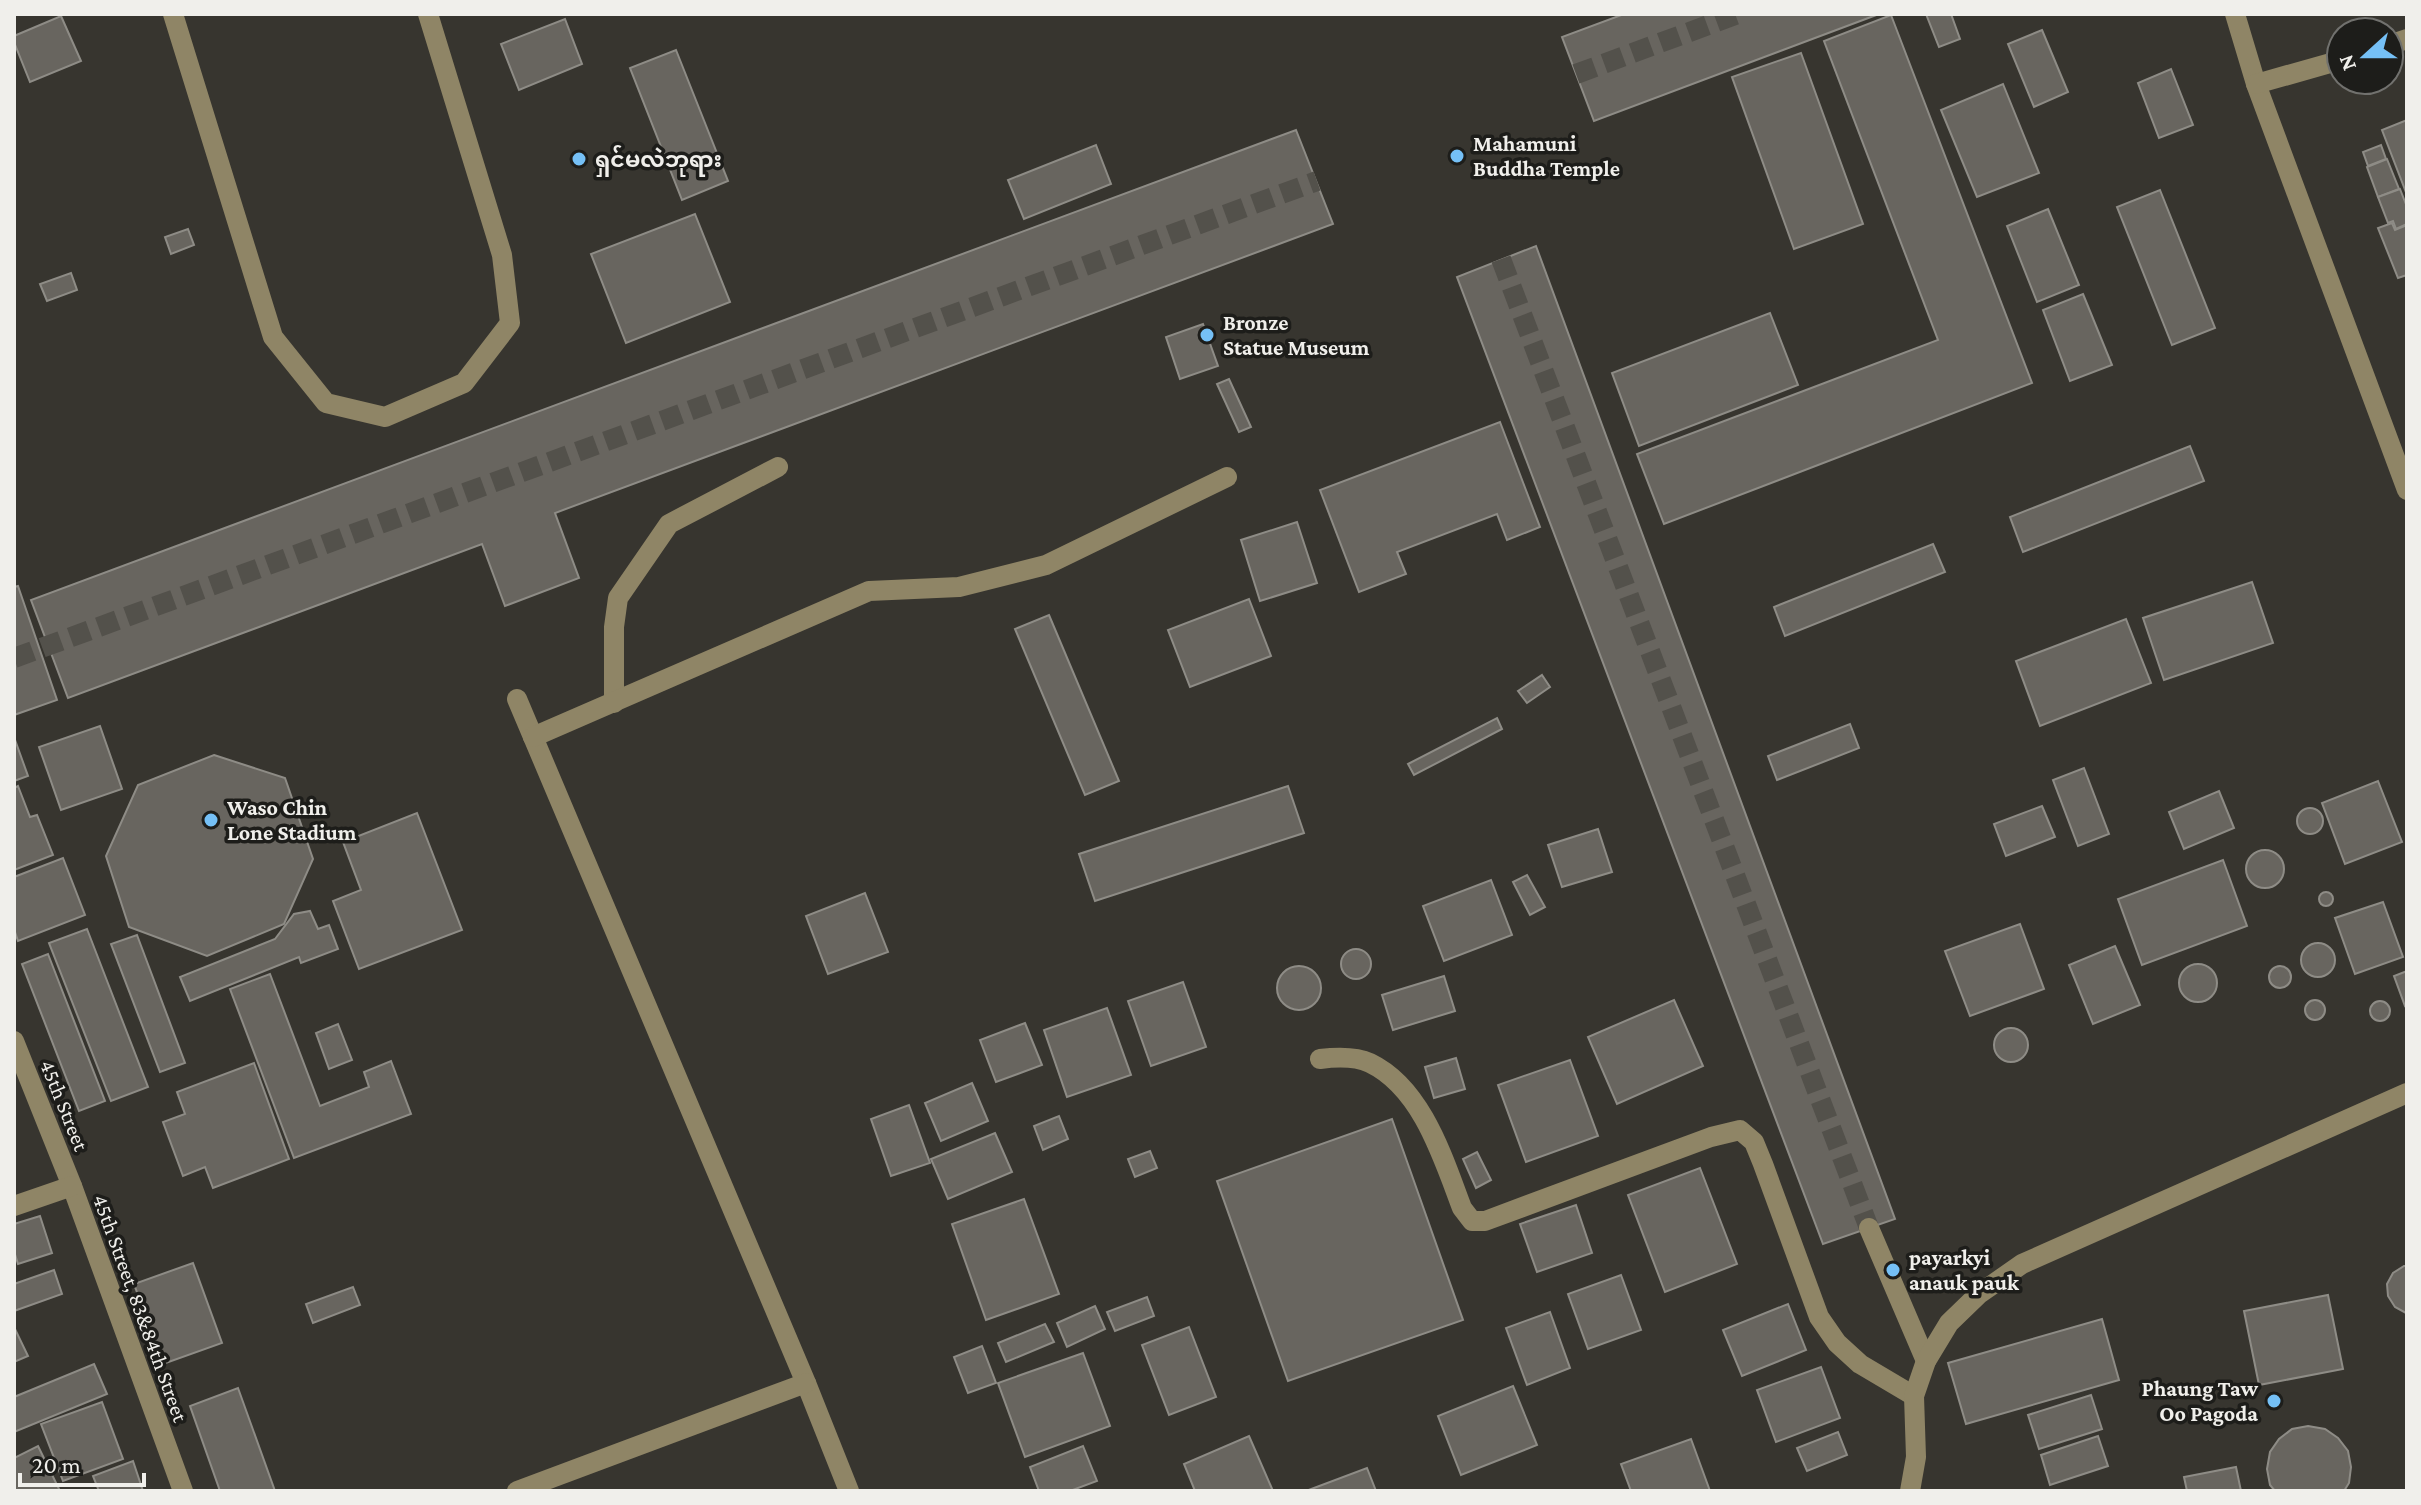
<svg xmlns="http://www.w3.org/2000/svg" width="2421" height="1505" viewBox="0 0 2421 1505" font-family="'Crimson Pro','Noto Sans Myanmar',serif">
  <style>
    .building { fill: #68655f; stroke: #8e8c86; stroke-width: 2 }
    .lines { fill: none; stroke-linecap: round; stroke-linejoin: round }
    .minor-tunnel { stroke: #53514b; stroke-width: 20; stroke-dasharray: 20 10; stroke-linecap: butt }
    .minor { stroke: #8f8566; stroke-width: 20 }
    .poi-dot { fill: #75c0f6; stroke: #1d1d1a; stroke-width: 3 }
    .labels { text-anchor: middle; stroke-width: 7; stroke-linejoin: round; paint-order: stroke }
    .poi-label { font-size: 22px; font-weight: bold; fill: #f0efeb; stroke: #1d1d1a; text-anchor: start }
    .street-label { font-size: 22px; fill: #f0efeb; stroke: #1d1d1a }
  </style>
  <rect width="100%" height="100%" fill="#37352f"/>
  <!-- building -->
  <g class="building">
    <path d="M1624,14H1879L1594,121L1562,37Z"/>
    <path d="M1926,14H1951L1960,39L1939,47Z"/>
    <path d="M1891,15L2032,383L1664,524L1637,454L1938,340L1824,41Z"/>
    <path d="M61,16L81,61L30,82L14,42V36Z"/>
    <path d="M565,19L582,64L519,90L501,44Z"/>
    <path d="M2042,30L2068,92L2034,107L2008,44Z"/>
    <path d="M676,50L728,181L682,200L630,68Z"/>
    <path d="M1801,53L1863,224L1794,249L1732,77Z"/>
    <path d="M2171,69L2193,125L2159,138L2138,83Z"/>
    <path d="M2003,84L2039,173L1977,197L1941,110Z"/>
    <path d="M2407,120V195L2382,130Z"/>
    <path d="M1296,130L1333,224L555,513L579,578L505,606L482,544L68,698L31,600Z"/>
    <path d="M1096,145L1111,184L1024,219L1008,180Z"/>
    <path d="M2381,145L2386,159L2368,166L2363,152Z"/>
    <path d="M2387,159L2399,189L2378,197L2367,167Z"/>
    <path d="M2400,189L2407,207V224L2396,229L2393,221L2388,223L2378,197Z"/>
    <path d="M2160,190L2215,328L2172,345L2117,207Z"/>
    <path d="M2048,209L2079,285L2037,302L2007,226Z"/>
    <path d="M695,214L730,302L626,343L591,254Z"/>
    <path d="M2392,223L2395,230L2407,225V275L2398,278L2378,228Z"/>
    <path d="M188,229L194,245L171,254L165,237Z"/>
    <path d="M1536,246L1895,1219L1823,1244L1457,277Z"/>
    <path d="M71,273L77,290L47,301L40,284Z"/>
    <path d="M2083,294L2112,365L2070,381L2043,310Z"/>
    <path d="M1770,313L1798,385L1639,446L1612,373Z"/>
    <path d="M1203,324L1218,366L1180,379L1166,337Z"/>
    <path d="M1229,379L1251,427L1239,432L1217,384Z"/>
    <path d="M1500,422L1540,527L1507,540L1497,514L1397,552L1406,574L1359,592L1320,490Z"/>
    <path d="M2190,446L2204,481L2023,552L2010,517Z"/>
    <path d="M1297,522L1317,583L1260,601L1241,540Z"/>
    <path d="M1933,544L1945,572L1785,636L1774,607Z"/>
    <path d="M2252,582L2273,643L2164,680L2143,618Z"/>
    <path d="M18,586L57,700L14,715V587Z"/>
    <path d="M1249,599L1271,656L1190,687L1168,630Z"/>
    <path d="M1049,615L1119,781L1085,795L1015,629Z"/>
    <path d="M2126,619L2151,683L2040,726L2016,661Z"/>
    <path d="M1542,675L1550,687L1527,703L1518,691Z"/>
    <path d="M1497,718L1502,729L1414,775L1408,764Z"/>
    <path d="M1850,724L1859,748L1777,780L1768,756Z"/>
    <path d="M100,726L122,789L61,810L39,747Z"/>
    <path d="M14,737L28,776L14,781Z"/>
    <path d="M214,755L285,778L313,859L284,924L207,956L129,927L106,856L138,785Z"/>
    <path d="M2084,768L2109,834L2078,846L2053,780Z"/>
    <path d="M2378,781L2402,842L2345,864L2322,803Z"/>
    <path d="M18,786L30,817L37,815L53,855L14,870V788Z"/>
    <path d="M1288,786L1304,833L1095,901L1079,854Z"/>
    <path d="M2219,791L2234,828L2184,849L2169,812Z"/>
    <path d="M2042,806L2055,837L2006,856L1994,824Z"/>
    <circle cx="2310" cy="821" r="13"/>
    <path d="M417,813L462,930L359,969L333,901L361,890L343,842Z"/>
    <path d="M1598,829L1612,872L1562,887L1548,845Z"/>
    <circle cx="2265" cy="869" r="19"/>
    <path d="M63,858L85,915L18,941L14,929V877Z"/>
    <path d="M2223,860L2247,926L2142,965L2118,899Z"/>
    <path d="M1527,875L1545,907L1530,915L1513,882Z"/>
    <path d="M1491,880L1512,935L1444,961L1423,906Z"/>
    <circle cx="2326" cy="899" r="7"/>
    <path d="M865,893L888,952L828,974L806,916Z"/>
    <path d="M2383,902L2403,957L2355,974L2335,918Z"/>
    <path d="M310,911L318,929L329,925L338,949L301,963L299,957L190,1001L180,977L275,939L294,914Z"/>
    <path d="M2020,924L2044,989L1970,1016L1945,951Z"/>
    <path d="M87,929L148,1087L111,1101L49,943Z"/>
    <path d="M137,935L185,1063L160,1072L111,944Z"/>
    <circle cx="2318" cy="960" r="17"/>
    <path d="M2115,946L2140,1005L2093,1024L2069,965Z"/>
    <circle cx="1356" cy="964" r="15"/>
    <path d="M48,954L105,1101L79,1111L22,964Z"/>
    <circle cx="2198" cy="983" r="19"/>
    <circle cx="2280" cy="977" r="11"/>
    <circle cx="1299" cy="988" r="22"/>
    <path d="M2407,971V1005L2405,1006L2394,976Z"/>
    <path d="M270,974L320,1106L369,1087L364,1072L391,1061L411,1114L294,1158L230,989Z"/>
    <path d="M1444,976L1455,1011L1393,1030L1382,995Z"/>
    <path d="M1183,982L1206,1047L1151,1066L1128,1001Z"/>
    <path d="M1674,1000L1703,1066L1617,1104L1588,1037Z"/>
    <circle cx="2315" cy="1010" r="10"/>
    <circle cx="2380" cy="1011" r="10"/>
    <path d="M1107,1008L1131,1075L1067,1097L1044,1030Z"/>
    <path d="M1025,1023L1042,1065L996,1082L980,1040Z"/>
    <path d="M338,1024L352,1060L329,1069L316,1033Z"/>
    <circle cx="2011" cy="1045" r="17"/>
    <path d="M1456,1058L1465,1089L1434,1098L1425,1067Z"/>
    <path d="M1570,1060L1598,1136L1526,1162L1498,1085Z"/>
    <path d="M254,1063L289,1159L213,1188L205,1167L183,1176L163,1122L185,1114L177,1092Z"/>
    <path d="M972,1083L988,1121L941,1141L925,1103Z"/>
    <path d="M909,1105L930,1163L891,1176L871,1119Z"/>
    <path d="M1059,1116L1068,1139L1043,1150L1034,1126Z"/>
    <path d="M1392,1119L1463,1320L1288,1381L1217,1181Z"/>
    <path d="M995,1133L1012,1172L948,1199L931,1159Z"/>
    <path d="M1150,1151L1157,1168L1135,1177L1128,1159Z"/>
    <path d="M1477,1152L1491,1180L1476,1188L1463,1159Z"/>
    <path d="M1700,1168L1737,1264L1665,1292L1628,1195Z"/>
    <path d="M1024,1199L1059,1294L986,1320L952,1224Z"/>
    <path d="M1576,1205L1592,1253L1537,1272L1520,1224Z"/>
    <path d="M40,1216L52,1253L18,1264L14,1251V1224Z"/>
    <path d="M193,1263L222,1343L163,1364L134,1284Z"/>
    <path d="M2404,1266H2407L2406,1313L2395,1307L2388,1296L2387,1284L2393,1273Z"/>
    <path d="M54,1270L62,1294L14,1311V1284Z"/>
    <path d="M1621,1275L1641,1330L1588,1349L1568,1294Z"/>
    <path d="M353,1287L360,1305L313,1323L306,1304Z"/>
    <path d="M2328,1295L2343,1369L2259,1385L2244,1311Z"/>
    <path d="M1147,1297L1154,1316L1115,1331L1107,1312Z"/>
    <path d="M1788,1304L1806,1350L1742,1376L1723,1330Z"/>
    <path d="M1095,1306L1105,1329L1067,1347L1057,1323Z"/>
    <path d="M1550,1312L1570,1368L1527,1385L1506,1328Z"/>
    <path d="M2102,1319L2119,1380L1966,1424L1948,1363Z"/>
    <path d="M1045,1324L1054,1342L1006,1362L998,1343Z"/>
    <path d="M14,1327L28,1356L14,1362Z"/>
    <path d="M1189,1327L1216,1397L1169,1415L1142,1345Z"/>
    <path d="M982,1346L996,1383L968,1393L954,1357Z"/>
    <path d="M1083,1353L1110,1426L1025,1457L998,1383Z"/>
    <path d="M94,1364L107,1394L14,1432V1397Z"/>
    <path d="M1821,1367L1840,1418L1776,1442L1757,1390Z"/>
    <path d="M1513,1386L1537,1445L1461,1475L1438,1416Z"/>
    <path d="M238,1388L275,1491H220L190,1406Z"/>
    <path d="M2091,1395L2102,1429L2039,1449L2028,1415Z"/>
    <path d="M102,1402L123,1459L63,1481L41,1424Z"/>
    <path d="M2308,1426L2325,1429L2338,1438L2348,1451L2351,1467L2349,1483L2344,1491H2275L2270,1485L2267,1469L2270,1452L2279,1439L2292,1429Z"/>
    <path d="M1838,1432L1847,1455L1807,1471L1797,1448Z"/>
    <path d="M1249,1436L1273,1491H1195L1184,1464Z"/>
    <path d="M2098,1436L2108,1466L2050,1485L2041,1455Z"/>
    <path d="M1691,1439L1710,1491H1631L1621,1464Z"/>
    <path d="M38,1446L60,1491H14V1458Z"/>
    <path d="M1083,1446L1097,1481L1070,1491H1039L1030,1467Z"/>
    <path d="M133,1461L143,1491H99L93,1476Z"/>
    <path d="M2236,1467L2241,1491H2187L2184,1477Z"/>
    <path d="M1367,1468L1376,1491H1306Z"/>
  </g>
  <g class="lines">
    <!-- minor-tunnel -->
    <g class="minor-tunnel">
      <path d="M1576,74L1738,14"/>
      <path d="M1501,259L1869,1228"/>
      <path d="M14,658L1317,181"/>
    </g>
    <!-- minor -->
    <g class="minor">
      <path d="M173,14L273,337L326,403L385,417L464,383L510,323L502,255L428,14"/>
      <path d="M2235,14L2256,84L2407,490"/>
      <path d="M2389,45L2407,39"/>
      <path d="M2256,84L2341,60"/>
      <path d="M517,699L806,1383L849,1491"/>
      <path d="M614,703V627L618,598L669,524L778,467"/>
      <path d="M533,737L869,591L959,587L1046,565L1227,477"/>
      <path d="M14,1041L72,1186L183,1491"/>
      <path d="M1320,1059C1336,1057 1355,1056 1370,1063C1422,1088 1443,1158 1462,1208L1472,1221H1485L1711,1137L1740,1130L1754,1142L1763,1164L1819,1317L1837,1343L1860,1364L1914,1396"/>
      <path d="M14,1206L72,1186"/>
      <path d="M1869,1228L1926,1361"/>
      <path d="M517,1491L806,1383"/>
      <path d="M1910,1491L1916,1457L1914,1396L1926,1361L1949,1323L1979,1294L2022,1264L2407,1093"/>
    </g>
  </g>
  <!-- markers -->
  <g class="poi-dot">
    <circle cx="1457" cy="156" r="8"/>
    <circle cx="579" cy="159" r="8"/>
    <circle cx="1207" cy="335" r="8"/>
    <circle cx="211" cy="820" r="8"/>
    <circle cx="1893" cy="1270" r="8"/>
    <circle cx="2274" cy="1401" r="8"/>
  </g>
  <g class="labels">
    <!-- poi labels -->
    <g class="poi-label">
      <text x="1473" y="151">Mahamuni<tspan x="1473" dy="25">Buddha Temple</tspan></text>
      <text x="595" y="167">ရှင်မလဲဘုရား</text>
      <text x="1223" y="330">Bronze<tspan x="1223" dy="25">Statue Museum</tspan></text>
      <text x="227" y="815">Waso Chin<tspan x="227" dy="25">Lone Stadium</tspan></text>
      <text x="1909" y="1265">payarkyi<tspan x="1909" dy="25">anauk pauk</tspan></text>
      <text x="2258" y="1396" text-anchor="end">Phaung Taw<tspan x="2258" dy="25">Oo Pagoda</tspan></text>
    </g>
    <!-- street labels -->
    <g class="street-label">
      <text transform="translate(65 1105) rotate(68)" y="8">45th Street</text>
      <text transform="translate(141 1308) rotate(70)" y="8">45th Street, 83&amp;84th Street</text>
    </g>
  </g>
  <!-- border -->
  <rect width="2421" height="1505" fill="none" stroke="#f0efeb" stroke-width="32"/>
  <!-- north arrow -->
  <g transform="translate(2365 56) rotate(249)"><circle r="38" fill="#1d1d1a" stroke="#71716e" stroke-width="2"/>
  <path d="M0-6L14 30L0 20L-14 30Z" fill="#75c0f6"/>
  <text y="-12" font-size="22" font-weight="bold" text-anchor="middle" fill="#f0efeb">N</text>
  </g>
  <!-- scale -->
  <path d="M20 1473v12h124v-12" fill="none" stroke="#f0efeb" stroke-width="4"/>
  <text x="32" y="1473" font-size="24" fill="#f0efeb" stroke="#1d1d1a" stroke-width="6" paint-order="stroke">20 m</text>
</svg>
